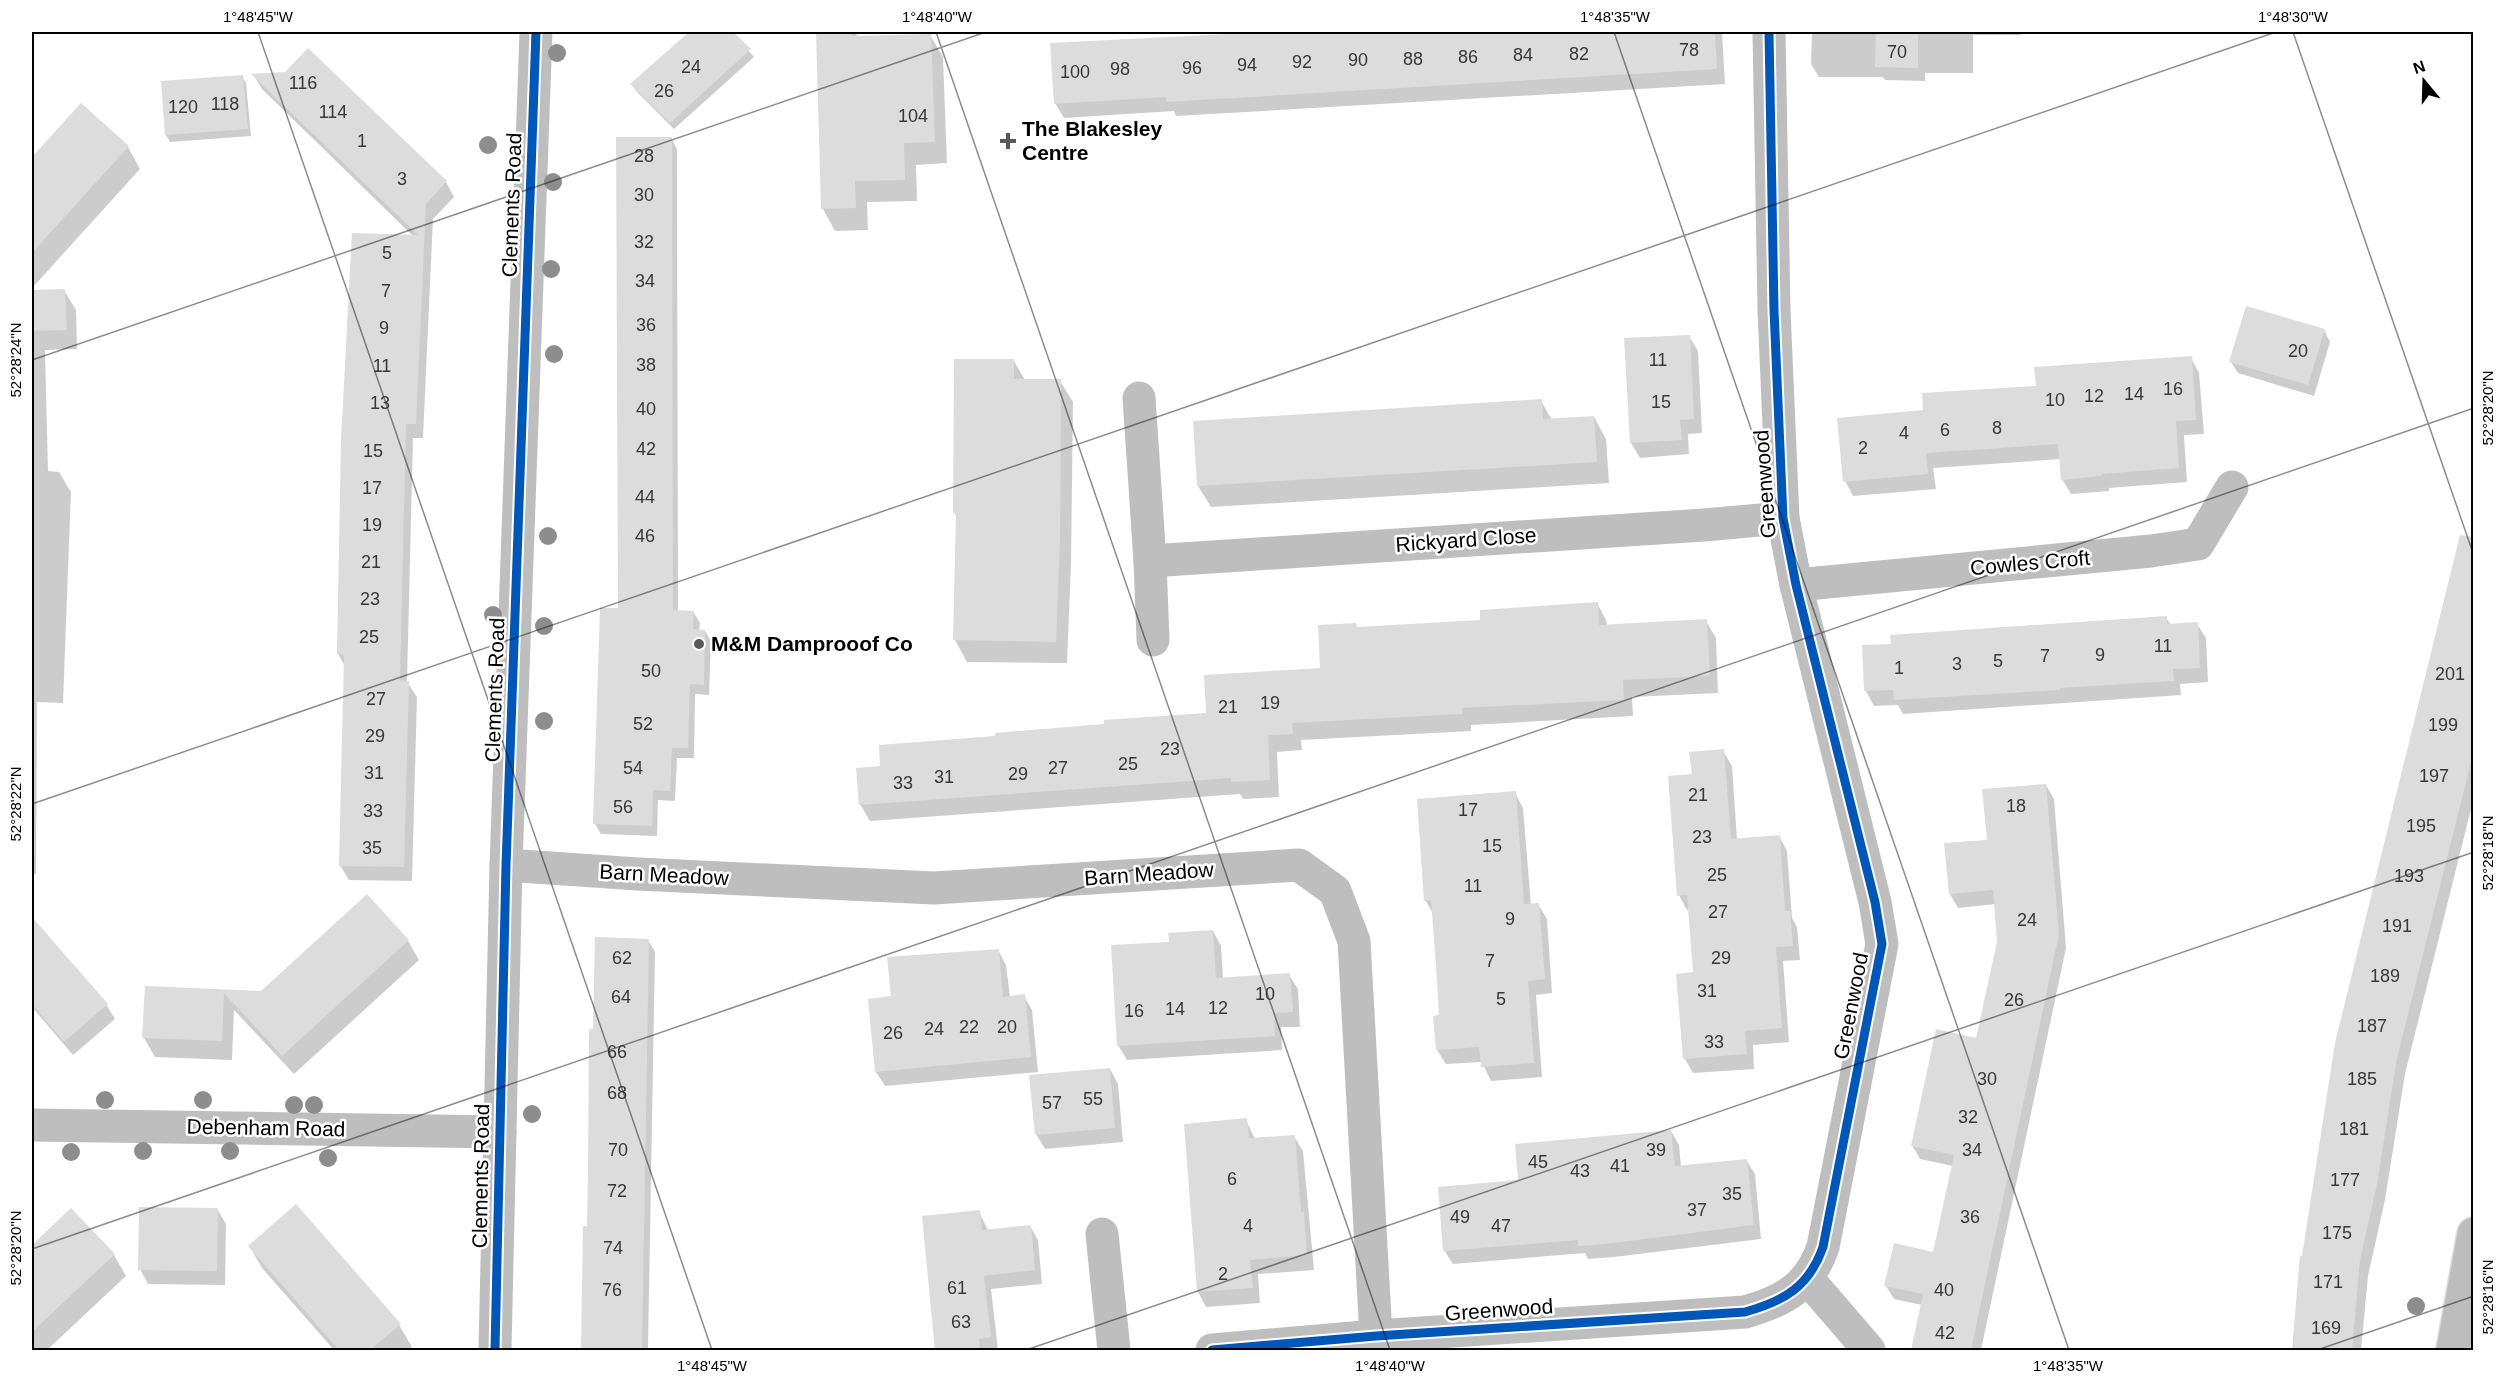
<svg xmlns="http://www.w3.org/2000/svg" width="2505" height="1382" viewBox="0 0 2505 1382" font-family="Arial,sans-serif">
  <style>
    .shadow { fill: #0003 }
    .building { fill: #dcdcdc }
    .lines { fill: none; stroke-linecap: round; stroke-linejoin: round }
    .major-casing { stroke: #dbdbdb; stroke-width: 36 }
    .minor { stroke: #bebebe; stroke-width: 33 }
    .major { stroke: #bdbdbd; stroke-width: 33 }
    .cycleway-casing { stroke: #fff; stroke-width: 13 }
    .cycleway { stroke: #0057b8; stroke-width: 9 }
    .tree { fill: #8d8d8d }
    .ticks { fill: none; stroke: #000; stroke-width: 1.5; stroke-opacity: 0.45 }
    .poi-dot { fill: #595959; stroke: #fff; stroke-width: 2 }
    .labels { text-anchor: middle; stroke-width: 5; stroke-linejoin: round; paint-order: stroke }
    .number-label { font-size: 18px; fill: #373737 }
    .poi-label { font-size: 21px; font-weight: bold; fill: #000; stroke: #fff; text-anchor: start }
    .street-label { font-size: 21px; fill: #000; stroke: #fff }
    .neatline { fill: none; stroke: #000; stroke-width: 2 }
    .ticks-label { font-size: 15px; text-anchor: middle; fill: #000 }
  </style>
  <rect width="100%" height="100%" fill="#fff"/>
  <!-- shadow -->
  <g class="shadow">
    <path d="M692,32H731L754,57L674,129L636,91L632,84Z"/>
    <path d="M817,32H855L858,37L930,35L943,57L947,163L916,165L917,201L867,202L868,230L835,231L823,209Z"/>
    <path d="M1285,32H1722L1725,84L1176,116L1174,111L1064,118L1055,103L1052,45Z"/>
    <path d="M1812,32H2021V35H1973V73H1925V81L1885,80L1883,77H1819L1811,64Z"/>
    <path d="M242,76L246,83L251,136L170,142L166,135L162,82Z"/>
    <path d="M254,76L446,182L454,197L433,219L423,438H413L407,682L417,697L412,881L349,880L340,865L345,666L338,654L414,237L262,89Z"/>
    <path d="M81,105L128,147L140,169L33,287L32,159Z"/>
    <path d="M671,138L677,149L678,612L694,613L700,623L699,631H705L711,641L709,695L695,694L694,758H677L675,801L658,800L657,836L601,834L595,824Z"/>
    <path d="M64,290L76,310L77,349L45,350L48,471L59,472L71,492L63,703L37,702L36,874H32V291Z"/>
    <path d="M2324,330L2330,342L2314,396L2238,373L2231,362Z"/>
    <path d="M1689,336L1698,351L1702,433L1688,434L1689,454L1640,458L1631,443L1626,340Z"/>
    <path d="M2191,358L2199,373L2204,434L2184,435L2187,482L2109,488V491L2071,494L2062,479L2061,459L1933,468L1936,489L1853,496L1845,481L1925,411Z"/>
    <path d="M1014,361L1025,380L1060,381L1073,402L1071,565L1067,663L967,662L955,640L957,517L954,512Z"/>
    <path d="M1541,401L1552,420L1594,417L1606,439L1609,483L1211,507L1198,486Z"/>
    <path d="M2474,538V797L2405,1074L2385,1200L2368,1276L2361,1350H2294L2301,1258H2304Z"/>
    <path d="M1597,603L1606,620L1607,626L1706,621L1716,638L1718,693L1632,697L1633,716L1471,725V731L1301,740L1302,750L1277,752L1279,797L1243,799L1240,794L870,821L860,804L882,768L997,737L1208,715L1322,670L1357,628L1482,622Z"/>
    <path d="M2166,618L2171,625L2197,624L2206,638L2208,682L2180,684L2181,695L1903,714L1898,705L1874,706L1866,691L1863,647Z"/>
    <path d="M1723,751L1732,766L1737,840L1779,836L1787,851L1792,918L1797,927L1800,960L1783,961L1789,1042L1753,1045L1754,1069L1693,1073L1685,1059L1695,973L1690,910H1687L1679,895L1693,775Z"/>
    <path d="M2046,785L2054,799L2066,948L1981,1350H1916L1913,1347L1922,1305L1894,1299L1886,1286L1934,1253L1953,1166L1920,1159L1912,1145L1977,1039L1999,942L1996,904L1958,908L1950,894L1988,841Z"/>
    <path d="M1515,793L1523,808L1531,905L1538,904L1547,919L1552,993L1536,995L1542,1077L1491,1081L1482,1062L1446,1064L1437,1050L1441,1017L1434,915L1425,900Z"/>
    <path d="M32,919L106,1004L115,1019L73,1055L32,1007Z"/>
    <path d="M1213,931L1221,946L1223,979L1289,975L1298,989L1300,1027H1281L1282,1050L1127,1060L1118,1045L1170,943Z"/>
    <path d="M648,940L655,952L648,1350H583L584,1228H588L595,1031Z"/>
    <path d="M408,941L419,960L294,1074L234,1010L232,1060L155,1057L144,1038L146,988L262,992Z"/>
    <path d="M998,950L1006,965L1010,997L1024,996L1032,1010L1038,1072L885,1086L876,1072L893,998Z"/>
    <path d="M1110,1069L1118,1084L1123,1142L1045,1149L1036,1134Z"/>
    <path d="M1246,1120L1255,1139L1294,1136L1303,1151L1314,1270L1258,1274L1260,1303L1206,1307L1198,1292L1186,1125Z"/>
    <path d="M1671,1131L1679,1145L1681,1167L1746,1160L1755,1174L1761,1239L1614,1257L1588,1259L1585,1253L1453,1264L1444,1250L1520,1181Z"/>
    <path d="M217,1209L226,1224L225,1285L148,1284L140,1269Z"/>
    <path d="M71,1210L114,1255L126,1276L47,1350H32V1248Z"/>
    <path d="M979,1212L988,1230L1030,1226L1038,1240L1042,1284L991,1289L998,1350H936L923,1217Z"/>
    <path d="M250,1247L399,1325L412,1347L407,1350H334L262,1268Z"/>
  </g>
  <!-- building -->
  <g class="building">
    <path d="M689,32H733L751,49L670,123L630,84Z"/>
    <path d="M816,32H852V36L931,34L935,142L904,143L905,180L855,181L856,208L821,209Z"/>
    <path d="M1267,32H1715L1717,69L1166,102V97L1054,104L1050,43Z"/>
    <path d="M1876,32H1918V68L1875,67Z"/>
    <path d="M308,48L447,181L426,204L416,424H406L400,680L409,681L404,867L339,866L344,655L337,654L341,440L352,233L418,235L251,74L285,72Z"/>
    <path d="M243,75L248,129L165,135L161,81Z"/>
    <path d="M81,103L129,146L32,253V157Z"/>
    <path d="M616,137H672L673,610L694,611L693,629L705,630L704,685L690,684L688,748H672L670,791L653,790L652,826L593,824L600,608H618Z"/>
    <path d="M65,289L67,330L32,331V290Z"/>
    <path d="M2246,306L2325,329L2308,385L2229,362Z"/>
    <path d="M1690,335L1694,419L1680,420L1682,440L1630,443L1624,338Z"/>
    <path d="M2192,356L2196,420L2176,421L2179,468L2101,474V476L2061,480L2058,444L1926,453L1928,474L1843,482L1837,418L1923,410L1922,393L2036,386L2034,367Z"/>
    <path d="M954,359H1014V379H1061L1060,542L1056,642L953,640L956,513H953Z"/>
    <path d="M1542,399L1543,419L1594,416L1597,462L1197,486L1193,421Z"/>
    <path d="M2460,535L2474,537V750L2397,1058L2377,1184L2360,1260L2352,1350H2292L2300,1256H2302L2335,1043Z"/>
    <path d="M1598,602L1599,625L1707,619L1710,676L1623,680L1624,700L1462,708V714L1292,723L1293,734L1268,735L1270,780L1231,782V778L859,805L856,768L880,766L879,745L995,736V733L1104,724V720L1206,713L1204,675L1320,668L1318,625L1356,623L1357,627L1480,620V610Z"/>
    <path d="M2167,616V624L2198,622L2200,668L2173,669L2174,681L2060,688V690L1894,700L1893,690L1864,691L1862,645L1891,644L1890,635Z"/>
    <path d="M1724,749L1731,839L1780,835L1785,911H1790L1793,946L1776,947L1782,1028L1745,1031L1747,1054L1683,1059L1676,974L1693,972L1687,895L1677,896L1668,776L1692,774L1689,752Z"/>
    <path d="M2046,784L2059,934L1971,1350H1911L1923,1294L1884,1286L1894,1243L1933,1252L1954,1155L1911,1146L1936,1029L1976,1038L1997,942L1993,890L1949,894L1944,843L1987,840L1982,789Z"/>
    <path d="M1516,791L1524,904L1539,903L1545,979L1528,981L1534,1063L1481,1067L1479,1047L1436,1050L1433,1016L1439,1015L1435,952L1431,900L1424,901L1417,799Z"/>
    <path d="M367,894L409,940L282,1056L224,993L222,1041L142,1038L145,986L261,991Z"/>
    <path d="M32,917L108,1004L64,1042L32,1004Z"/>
    <path d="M1213,930L1216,978L1290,973L1293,1012L1274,1013L1275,1036L1117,1046L1111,945L1169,942L1168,933Z"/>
    <path d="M595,937L649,939L642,1350H581L583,1226H587L588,1170L589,1029H593Z"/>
    <path d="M999,949L1003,997L1025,994L1031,1057L875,1072L868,999L891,996L887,957Z"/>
    <path d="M1110,1068L1115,1128L1035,1135L1029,1075Z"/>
    <path d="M1247,1118L1249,1138L1295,1135L1301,1212H1304L1307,1255L1250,1260L1253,1288L1197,1292L1184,1124Z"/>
    <path d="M1671,1130L1675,1166L1747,1159L1754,1225L1606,1244L1578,1246V1240L1443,1251L1438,1187L1518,1180L1515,1144Z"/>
    <path d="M296,1204L401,1324L370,1350H339L248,1246Z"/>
    <path d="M139,1207L218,1208L217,1271L138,1270Z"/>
    <path d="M71,1208L115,1254L32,1332V1245Z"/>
    <path d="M980,1210L982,1230L1031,1225L1035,1270L984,1276L991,1337L979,1339L980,1350H935L922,1216Z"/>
  </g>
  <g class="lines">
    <defs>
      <path id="major" d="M2453,1350L2474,1234"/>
    </defs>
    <!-- major casing -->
    <use href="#major" class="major-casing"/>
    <!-- minor -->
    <g class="minor">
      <path d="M1139,398L1150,561L1704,525L1783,518"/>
      <path d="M1150,561L1153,640"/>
      <path d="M1796,585L2151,551L2198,544L2232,487"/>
      <path d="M506,865L638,874L934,888L1299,865L1335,891L1354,941L1376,1336"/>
      <path d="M32,1125L500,1132"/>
      <path d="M1102,1234L1114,1350"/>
      <path d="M1807,1278L1869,1350"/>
      <path d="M495,1350L506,865L536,32"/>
      <path d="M1212,1350L1376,1336L1745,1312C1784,1301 1809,1287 1823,1247L1882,944L1875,902L1796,585L1783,518L1774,310L1769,32"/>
    </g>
    <!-- major -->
    <use href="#major" class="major"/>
    <defs>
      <g id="cycleway">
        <path d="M495,1350L506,865L536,32"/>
        <path d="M1212,1350L1376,1336L1745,1312C1784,1301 1809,1287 1823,1247L1882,944L1875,902L1796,585L1783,518L1774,310L1769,32"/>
      </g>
    </defs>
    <!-- cycleway casing -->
    <use href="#cycleway" class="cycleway-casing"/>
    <!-- cycleway -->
    <use href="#cycleway" class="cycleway"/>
  </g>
  <!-- trees -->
  <g class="tree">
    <circle cx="557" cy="53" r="9"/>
    <circle cx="488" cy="145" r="9"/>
    <circle cx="553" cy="182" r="9"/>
    <circle cx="551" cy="269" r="9"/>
    <circle cx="554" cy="354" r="9"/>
    <circle cx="548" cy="536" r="9"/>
    <circle cx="493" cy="615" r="9"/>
    <circle cx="544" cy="626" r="9"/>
    <circle cx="544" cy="721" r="9"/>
    <circle cx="105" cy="1100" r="9"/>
    <circle cx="203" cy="1100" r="9"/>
    <circle cx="294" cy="1105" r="9"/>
    <circle cx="314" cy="1105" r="9"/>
    <circle cx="532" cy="1114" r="9"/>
    <circle cx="143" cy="1151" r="9"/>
    <circle cx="230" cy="1151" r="9"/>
    <circle cx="71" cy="1152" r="9"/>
    <circle cx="328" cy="1158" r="9"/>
    <circle cx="2416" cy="1306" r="9"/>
  </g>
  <!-- ticks -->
  <path class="ticks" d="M258,32L712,1350M936,32L1390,1350M1614,32L2069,1350M2293,32L2474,556M32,360L986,32M32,804L2276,32M32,1249L2474,408M32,1344L34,1350M1026,1350L2474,852M2317,1350L2474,1296"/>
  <!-- markers -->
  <g class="poi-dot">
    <path d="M1005 132h6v6h6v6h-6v6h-6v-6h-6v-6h6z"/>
    <circle cx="699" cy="644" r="6"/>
  </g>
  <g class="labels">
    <!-- number labels -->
    <g class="number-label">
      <text x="1689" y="56">78</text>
      <text x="1897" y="58">70</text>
      <text x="1579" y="60">82</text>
      <text x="1523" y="61">84</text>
      <text x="1468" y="63">86</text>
      <text x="1413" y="65">88</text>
      <text x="1358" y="66">90</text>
      <text x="1302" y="68">92</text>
      <text x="1247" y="71">94</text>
      <text x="691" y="73">24</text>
      <text x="1192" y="74">96</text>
      <text x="1120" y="75">98</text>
      <text x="1075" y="78">100</text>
      <text x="303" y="89">116</text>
      <text x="664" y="97">26</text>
      <text x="225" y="110">118</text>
      <text x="183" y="113">120</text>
      <text x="333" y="118">114</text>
      <text x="913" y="122">104</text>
      <text x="362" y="147">1</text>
      <text x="644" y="162">28</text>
      <text x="402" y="185">3</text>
      <text x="644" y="201">30</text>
      <text x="644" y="248">32</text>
      <text x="387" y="259">5</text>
      <text x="645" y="287">34</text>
      <text x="386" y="297">7</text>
      <text x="646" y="331">36</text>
      <text x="384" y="334">9</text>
      <text x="2298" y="357">20</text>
      <text x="1658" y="366">11</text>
      <text x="646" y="371">38</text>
      <text x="382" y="372">11</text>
      <text x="2173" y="395">16</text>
      <text x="2134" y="400">14</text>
      <text x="2094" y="402">12</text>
      <text x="2055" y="406">10</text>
      <text x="1661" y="408">15</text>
      <text x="380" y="409">13</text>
      <text x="646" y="415">40</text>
      <text x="1997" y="434">8</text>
      <text x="1945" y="436">6</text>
      <text x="1904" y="439">4</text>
      <text x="1863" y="454">2</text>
      <text x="646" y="455">42</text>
      <text x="373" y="457">15</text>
      <text x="372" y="494">17</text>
      <text x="645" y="503">44</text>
      <text x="372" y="531">19</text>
      <text x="645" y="542">46</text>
      <text x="371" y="568">21</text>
      <text x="370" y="605">23</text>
      <text x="369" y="643">25</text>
      <text x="2163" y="652">11</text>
      <text x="2100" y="661">9</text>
      <text x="2045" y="662">7</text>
      <text x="1998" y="667">5</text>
      <text x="1957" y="670">3</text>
      <text x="1899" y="674">1</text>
      <text x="651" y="677">50</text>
      <text x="2450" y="680">201</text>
      <text x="376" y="705">27</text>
      <text x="1270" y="709">19</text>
      <text x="1228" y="713">21</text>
      <text x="643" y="730">52</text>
      <text x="2443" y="731">199</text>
      <text x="375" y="742">29</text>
      <text x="1170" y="755">23</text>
      <text x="1128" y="770">25</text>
      <text x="633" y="774">54</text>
      <text x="1058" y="774">27</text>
      <text x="374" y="779">31</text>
      <text x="1018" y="780">29</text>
      <text x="2434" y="782">197</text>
      <text x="944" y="783">31</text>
      <text x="903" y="789">33</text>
      <text x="1698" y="801">21</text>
      <text x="2016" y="812">18</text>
      <text x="623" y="813">56</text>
      <text x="1468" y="816">17</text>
      <text x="373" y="817">33</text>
      <text x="2421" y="832">195</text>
      <text x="1702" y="843">23</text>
      <text x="1492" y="852">15</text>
      <text x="372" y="854">35</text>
      <text x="1717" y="881">25</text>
      <text x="2409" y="882">193</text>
      <text x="1473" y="892">11</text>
      <text x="1718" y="918">27</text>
      <text x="1510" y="925">9</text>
      <text x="2027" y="926">24</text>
      <text x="2397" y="932">191</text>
      <text x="622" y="964">62</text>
      <text x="1721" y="964">29</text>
      <text x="1490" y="967">7</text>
      <text x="2385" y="982">189</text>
      <text x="1707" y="997">31</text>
      <text x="1265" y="1000">10</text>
      <text x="621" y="1003">64</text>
      <text x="1501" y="1005">5</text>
      <text x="2014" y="1006">26</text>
      <text x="1218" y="1014">12</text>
      <text x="1175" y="1015">14</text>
      <text x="1134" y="1017">16</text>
      <text x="2372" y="1032">187</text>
      <text x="969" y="1033">22</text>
      <text x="1007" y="1033">20</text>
      <text x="934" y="1035">24</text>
      <text x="893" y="1039">26</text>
      <text x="1714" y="1048">33</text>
      <text x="617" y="1058">66</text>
      <text x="1987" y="1085">30</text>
      <text x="2362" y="1085">185</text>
      <text x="617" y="1099">68</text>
      <text x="1093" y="1105">55</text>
      <text x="1052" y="1109">57</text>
      <text x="1968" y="1123">32</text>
      <text x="2354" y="1135">181</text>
      <text x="618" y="1156">70</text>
      <text x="1656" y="1156">39</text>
      <text x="1972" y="1156">34</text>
      <text x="1538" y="1168">45</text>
      <text x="1620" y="1172">41</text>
      <text x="1580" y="1177">43</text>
      <text x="1232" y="1185">6</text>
      <text x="2345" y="1186">177</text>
      <text x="617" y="1197">72</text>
      <text x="1732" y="1200">35</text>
      <text x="1697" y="1216">37</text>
      <text x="1460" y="1223">49</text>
      <text x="1970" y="1223">36</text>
      <text x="1248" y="1232">4</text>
      <text x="1501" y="1232">47</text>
      <text x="2337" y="1239">175</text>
      <text x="613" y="1254">74</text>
      <text x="1223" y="1280">2</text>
      <text x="2328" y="1288">171</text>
      <text x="957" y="1294">61</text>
      <text x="612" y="1296">76</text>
      <text x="1944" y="1296">40</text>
      <text x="961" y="1328">63</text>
      <text x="2326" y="1334">169</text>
      <text x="1945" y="1339">42</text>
    </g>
    <!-- poi labels -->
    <g class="poi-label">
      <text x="1022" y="136">The Blakesley<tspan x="1022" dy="24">Centre</tspan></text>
      <text x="711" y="651">M&amp;M Damprooof Co</text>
    </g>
    <!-- street labels -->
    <g class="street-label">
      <text transform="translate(512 205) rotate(-88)" y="7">Clements Road</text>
      <text transform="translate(1765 484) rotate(-94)" y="7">Greenwood</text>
      <text transform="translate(1466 540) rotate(-4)" y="7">Rickyard Close</text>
      <text transform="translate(2030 563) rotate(-5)" y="7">Cowles Croft</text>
      <text transform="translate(495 690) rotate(-88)" y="7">Clements Road</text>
      <text transform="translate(1149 874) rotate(-4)" y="7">Barn Meadow</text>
      <text transform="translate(664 875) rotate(3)" y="7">Barn Meadow</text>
      <text transform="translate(1851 1006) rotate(-79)" y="7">Greenwood</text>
      <text transform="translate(266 1128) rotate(1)" y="7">Debenham Road</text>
      <text transform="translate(481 1176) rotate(-89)" y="7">Clements Road</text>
      <text transform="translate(1499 1310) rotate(-4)" y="7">Greenwood</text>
    </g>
  </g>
  <!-- border -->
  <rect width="2505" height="1382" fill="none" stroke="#ffffff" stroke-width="66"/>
  <!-- north arrow -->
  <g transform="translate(2424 81) rotate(341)" stroke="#ffffff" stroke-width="4.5" paint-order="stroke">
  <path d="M0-4.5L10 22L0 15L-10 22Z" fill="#000000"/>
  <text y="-9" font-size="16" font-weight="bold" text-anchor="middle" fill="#000000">N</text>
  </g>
  <rect x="33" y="33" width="2439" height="1316" class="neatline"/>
  <g class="ticks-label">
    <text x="258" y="22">1°48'45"W</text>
    <text x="937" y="22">1°48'40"W</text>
    <text x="1615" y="22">1°48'35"W</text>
    <text x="2293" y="22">1°48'30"W</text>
    <text transform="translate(16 360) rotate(-90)" y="5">52°28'24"N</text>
    <text transform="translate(2488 408) rotate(-90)" y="5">52°28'20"N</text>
    <text transform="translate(16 804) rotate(-90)" y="5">52°28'22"N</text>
    <text transform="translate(2488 853) rotate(-90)" y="5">52°28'18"N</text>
    <text transform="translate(16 1248) rotate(-90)" y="5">52°28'20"N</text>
    <text transform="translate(2488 1297) rotate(-90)" y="5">52°28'16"N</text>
    <text x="712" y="1371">1°48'45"W</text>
    <text x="1390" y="1371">1°48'40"W</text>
    <text x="2068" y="1371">1°48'35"W</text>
  </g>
</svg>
